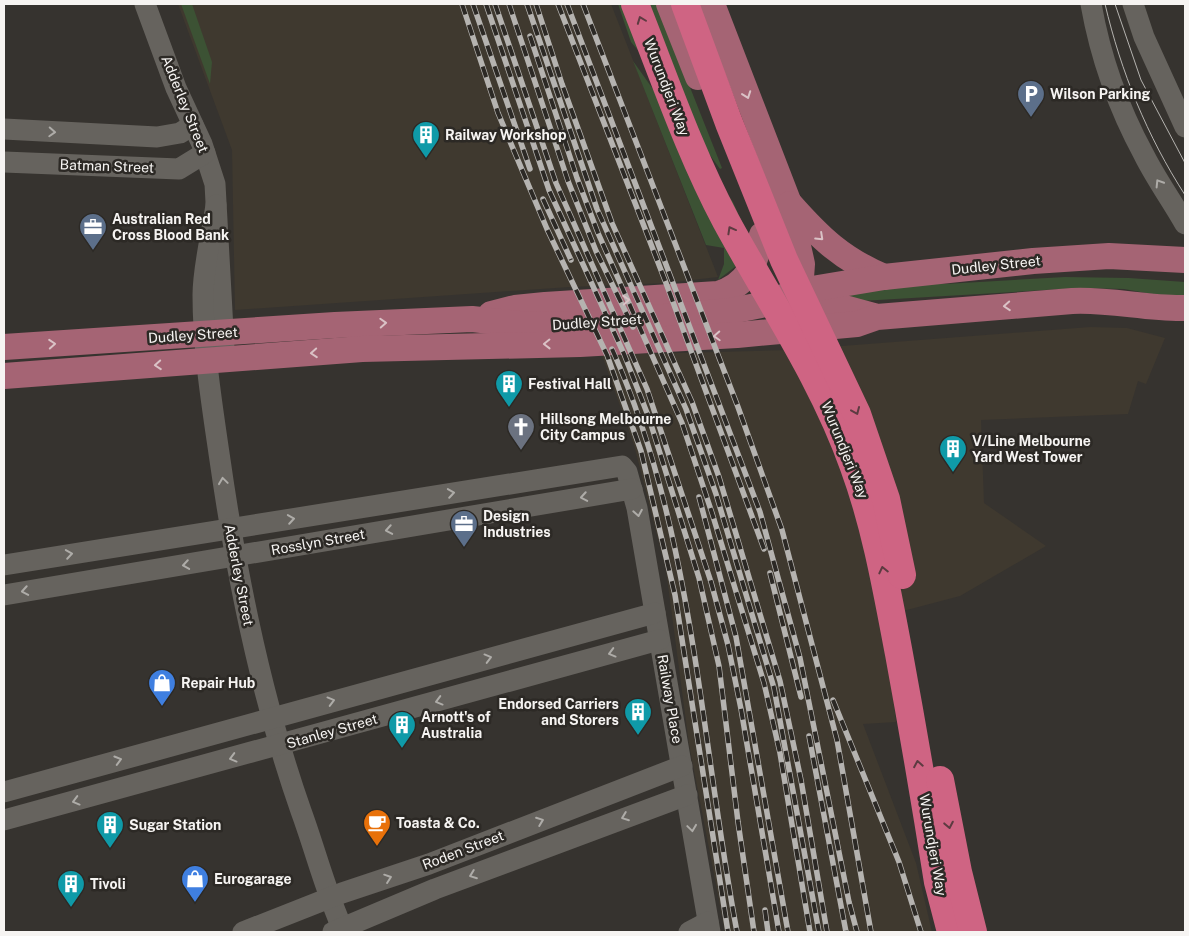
<svg xmlns="http://www.w3.org/2000/svg" width="1189" height="936" viewBox="0 0 1189 936" font-family="'Public Sans',sans-serif">
  <style>
    .built { fill: #3f392f }
    .green { fill: #3c5234 }
    .lines { fill: none; stroke-linecap: round; stroke-linejoin: round }
    .minor { stroke: #66635e; stroke-width: 21 }
    .major { stroke: #a56474; stroke-width: 26 }
    .highway { stroke: #cf6483; stroke-width: 28 }
    .tram { stroke: #b5b3b0; stroke-width: 1 }
    .rail-casing { stroke: #b5b3b0; stroke-width: 5.5 }
    .rail { stroke: #2c2925; stroke-width: 4; stroke-dasharray: 11; stroke-linecap: butt }
    .oneway { stroke: #5d3b41 }
    .oneway2 { stroke: #dac2c6 }
    .oneway3 { stroke: #aeaca8 }
    .labels { text-anchor: middle; stroke-width: 5; stroke-linejoin: round; paint-order: stroke }
    .street-label { font-size: 14px; fill: #f6f4f2; stroke: #2c2925 }
    .poi-label { font-size: 14px; font-weight: bold; fill: #f6f4f2; stroke: #2c2925; text-anchor: start }
  </style>
  <rect width="100%" height="100%" fill="#36332f"/>
  <!-- built -->
  <g class="built">
    <path d="M178,4H611L718,277L666,283L570,287L235,310L232,150Z"/>
    <path d="M1090,327L1127,328L1165,338L1146,384L1138,381L1128,414L981,420L984,503L1046,546L960,596L884,616L896,722L863,724L916,863L932,932H725L689,744L666,570L634,445L602,355L790,350Z"/>
  </g>
  <!-- green -->
  <g class="green">
    <path d="M181,4H192L212,62L210,84Z"/>
    <path d="M618,4H657L722,168L720,169L668,97L648,62L631,42Z"/>
    <path d="M633,61L733,202L742,222L740,263L718,280L724,264V248L706,245Z"/>
    <path d="M1065,277L1129,278L1185,282V300L1124,289L1079,288L861,301L853,300L846,293L909,283L945,284Z"/>
  </g>
  <g class="lines">
    <!-- minor -->
    <g class="minor">
      <path d="M145,4L176,88L202,144L215,184L224,348"/>
      <path d="M1091,4C1100,55 1119,109 1144,155C1156,179 1172,201 1185,224"/>
      <path d="M1133,4L1144,37L1185,127"/>
      <path d="M4,129L157,137L180,133L193,125"/>
      <path d="M4,162L179,169L205,153"/>
      <path d="M216,205C212,233 203,267 203,295C203,350 212,405 220,460C237,579 261,697 301,811C316,852 326,893 344,932"/>
      <path d="M4,565L622,466L627,472L637,508L710,932"/>
      <path d="M4,595L632,489"/>
      <path d="M4,792L655,613"/>
      <path d="M4,820L659,640"/>
      <path d="M243,932L342,893L429,864L682,766"/>
      <path d="M333,932L435,889L687,795"/>
      <path d="M689,932L708,922"/>
    </g>
    <!-- major -->
    <g class="major">
      <path d="M669,4L698,77"/>
      <path d="M712,4L788,201L802,264L800,291L796,299"/>
      <path d="M790,204C820,238 842,259 884,277"/>
      <path d="M798,289L815,300L874,316"/>
      <path d="M491,314L515,308L545,305L718,294C749,284 754,265 762,235"/>
      <path d="M4,347L335,325L472,319L527,325L587,324L731,311L761,305L800,291L884,277L1033,261L1109,256L1185,260"/>
      <path d="M4,376L362,349L580,344L737,335L857,324L877,317L1072,301C1110,299 1147,309 1185,308"/>
    </g>
    <!-- highway -->
    <g class="highway">
      <path d="M635,4C664,77 689,151 726,221C770,302 823,379 854,467C876,527 887,591 899,654C913,730 926,806 938,882L951,932"/>
      <path d="M685,4L729,123L784,260L857,414L886,499L902,575"/>
      <path d="M940,780L958,872L973,932"/>
    </g>
    <!-- tram -->
    <g class="tram">
      <path d="M1105,4C1121,72 1147,136 1185,195"/>
      <path d="M1115,4L1141,80L1185,163"/>
    </g>
    <defs>
      <g id="rail">
        <path d="M462,4L498,113L547,229L607,355L641,451L675,595L728,932"/>
        <path d="M473,4L530,169"/>
        <path d="M486,4L549,190L624,354L649,418L699,578L719,666L738,822L754,932"/>
        <path d="M495,4L556,183L647,389L711,582L728,645L741,709L779,932"/>
        <path d="M509,4L568,181L596,251L633,327"/>
        <path d="M527,4L597,209L686,409L716,494L774,688L819,932"/>
        <path d="M536,4L562,84L612,223L692,402L719,477L780,681L801,780L827,932"/>
        <path d="M558,4L666,283L764,549"/>
        <path d="M567,4L760,512L800,658L849,902L857,932"/>
        <path d="M583,4L738,407L782,530L837,740L871,932"/>
        <path d="M530,36L577,178L598,233L682,423L712,513L764,683L780,753L810,932"/>
        <path d="M543,199L571,260"/>
        <path d="M612,349C694,532 700,737 737,932"/>
        <path d="M699,497L736,637L788,932"/>
        <path d="M770,573L801,697"/>
        <path d="M833,700L899,862L921,932"/>
        <path d="M809,736L846,932"/>
        <path d="M765,910L768,932"/>
      </g>
    </defs>
    <!-- rail casing -->
    <use href="#rail" class="rail-casing"/>
    <!-- rail -->
    <use href="#rail" class="rail"/>
  </g>
  <!-- one-way arrows -->
  <defs><path id="oneway-chevron" d="M-2-3.5L2.5 0L-2 3.5" fill="none" stroke-width="1.6" stroke-linecap="round" stroke-linejoin="round" transform="scale(1.25)"/></defs>
  <g class="oneway">
    <use href="#oneway-chevron" transform="translate(641 20) rotate(-111)"/>
    <use href="#oneway-chevron" transform="translate(731 230) rotate(-119)"/>
    <use href="#oneway-chevron" transform="translate(856 411) rotate(67)"/>
    <use href="#oneway-chevron" transform="translate(883 570) rotate(-103)"/>
    <use href="#oneway-chevron" transform="translate(918 764) rotate(-100)"/>
    <use href="#oneway-chevron" transform="translate(949 825) rotate(79)"/>
  </g>
  <g class="oneway2">
    <use href="#oneway-chevron" transform="translate(747 95) rotate(70)"/>
    <use href="#oneway-chevron" transform="translate(820 237) rotate(43)"/>
    <use href="#oneway-chevron" transform="translate(626 300) rotate(-4)"/>
    <use href="#oneway-chevron" transform="translate(1007 306) rotate(176)"/>
    <use href="#oneway-chevron" transform="translate(383 323) rotate(-3)"/>
    <use href="#oneway-chevron" transform="translate(717 336) rotate(177)"/>
    <use href="#oneway-chevron" transform="translate(52 344) rotate(-4)"/>
    <use href="#oneway-chevron" transform="translate(547 344) rotate(179)"/>
    <use href="#oneway-chevron" transform="translate(314 353) rotate(176)"/>
    <use href="#oneway-chevron" transform="translate(158 365) rotate(176)"/>
  </g>
  <g class="oneway3">
    <use href="#oneway-chevron" transform="translate(52 132) rotate(3)"/>
    <use href="#oneway-chevron" transform="translate(1159 183) rotate(-122)"/>
    <use href="#oneway-chevron" transform="translate(223 481) rotate(-98)"/>
    <use href="#oneway-chevron" transform="translate(451 493) rotate(-9)"/>
    <use href="#oneway-chevron" transform="translate(584 497) rotate(170)"/>
    <use href="#oneway-chevron" transform="translate(638 513) rotate(80)"/>
    <use href="#oneway-chevron" transform="translate(291 519) rotate(-9)"/>
    <use href="#oneway-chevron" transform="translate(389 530) rotate(170)"/>
    <use href="#oneway-chevron" transform="translate(69 554) rotate(-9)"/>
    <use href="#oneway-chevron" transform="translate(186 565) rotate(171)"/>
    <use href="#oneway-chevron" transform="translate(25 591) rotate(170)"/>
    <use href="#oneway-chevron" transform="translate(612 653) rotate(165)"/>
    <use href="#oneway-chevron" transform="translate(488 658) rotate(-15)"/>
    <use href="#oneway-chevron" transform="translate(331 701) rotate(-15)"/>
    <use href="#oneway-chevron" transform="translate(439 701) rotate(165)"/>
    <use href="#oneway-chevron" transform="translate(233 758) rotate(165)"/>
    <use href="#oneway-chevron" transform="translate(118 760) rotate(-16)"/>
    <use href="#oneway-chevron" transform="translate(76 801) rotate(165)"/>
    <use href="#oneway-chevron" transform="translate(625 817) rotate(159)"/>
    <use href="#oneway-chevron" transform="translate(540 821) rotate(-21)"/>
    <use href="#oneway-chevron" transform="translate(692 828) rotate(82)"/>
    <use href="#oneway-chevron" transform="translate(473 875) rotate(159)"/>
    <use href="#oneway-chevron" transform="translate(388 878) rotate(-19)"/>
  </g>
  <!-- icons -->
  <defs>
    <symbol id="parking-pin" viewBox="-11 -11 22 30"><path d="M0 17L-7.5 6A9.5 9.5 0 1 1 7.5 6Z" fill="#5c6f8a" stroke="#2c2925"/><path d="M-3.5-5.5H1a3.5 3.5 0 0 1 0 7H-1V5.5H-3.5ZM-1-3.4V-.6H.8a1.4 1.4 0 0 0 0-2.8Z" fill="#fff"/></symbol>
    <symbol id="building-pin" viewBox="-11 -11 22 30"><path d="M0 17L-7.5 6A9.5 9.5 0 1 1 7.5 6Z" fill="#0f9aa8" stroke="#2c2925"/><path d="M-4-6H4V6H1V3H-1V6H-4ZM-2.5-4.3h1.7v1.8h-1.7ZM.8-4.3h1.7v1.8H.8ZM-2.5-1h1.7V.8h-1.7ZM.8-1h1.7V.8H.8Z" fill="#fff"/></symbol>
    <symbol id="office-pin" viewBox="-11 -11 22 30"><path d="M0 17L-7.5 6A9.5 9.5 0 1 1 7.5 6Z" fill="#5c6f8a" stroke="#2c2925"/><path d="M-6-3h4V-5.5h4V-3h4V5H-6ZM-1-4.5V-3h2v-1.5ZM-6 0V1H6V0Z" fill="#fff"/></symbol>
    <symbol id="church-pin" viewBox="-11 -11 22 30"><path d="M0 17L-7.5 6A9.5 9.5 0 1 1 7.5 6Z" fill="#6b7280" stroke="#2c2925"/><path d="M-1.2-6h2.4v3.5h3.3v2.4h-3.3V6h-2.4V-.1h-3.3v-2.4h3.3Z" fill="#fff"/></symbol>
    <symbol id="shop-pin" viewBox="-11 -11 22 30"><path d="M0 17L-7.5 6A9.5 9.5 0 1 1 7.5 6Z" fill="#3f7fe0" stroke="#2c2925"/><path d="M-5-2.5h2.3a2.7 3.5 0 0 1 5.4 0H5L5.5 6h-11ZM-1.5-2.5h3a1.5 2.3 0 0 0-3 0Z" fill="#fff"/></symbol>
    <symbol id="cafe-pin" viewBox="-11 -11 22 30"><path d="M0 17L-7.5 6A9.5 9.5 0 1 1 7.5 6Z" fill="#e8710a" stroke="#2c2925"/><path d="M-5.5-4.5H6V0H3Q3 3.5 0 3.5H-2.5Q-5.5 3.5-5.5 0ZM3-3.2v2h1.7v-2ZM-6 4.5H4V6H-6Z" fill="#fff"/></symbol>
  </defs>
  <g fill-rule="evenodd">
    <use href="#parking-pin" x="1015" y="78" width="32" height="43"/>
    <use href="#building-pin" x="410" y="119" width="32" height="43"/>
    <use href="#office-pin" x="77" y="211" width="32" height="43"/>
    <use href="#building-pin" x="493" y="368" width="32" height="43"/>
    <use href="#church-pin" x="505" y="411" width="32" height="43"/>
    <use href="#building-pin" x="937" y="433" width="32" height="43"/>
    <use href="#office-pin" x="448" y="508" width="32" height="43"/>
    <use href="#shop-pin" x="146" y="667" width="32" height="43"/>
    <use href="#building-pin" x="622" y="696" width="32" height="43"/>
    <use href="#building-pin" x="386" y="709" width="32" height="43"/>
    <use href="#cafe-pin" x="361" y="807" width="32" height="43"/>
    <use href="#building-pin" x="94" y="809" width="32" height="43"/>
    <use href="#shop-pin" x="179" y="863" width="32" height="43"/>
    <use href="#building-pin" x="55" y="868" width="32" height="43"/>
  </g>
  <g class="labels">
    <!-- street labels -->
    <g class="street-label">
      <text transform="translate(667 87) rotate(69)" y="5">Wurundjeri Way</text>
      <text transform="translate(185 104) rotate(68)" y="5">Adderley Street</text>
      <text transform="translate(107 166) rotate(2)" y="5">Batman Street</text>
      <text transform="translate(996 265) rotate(-6)" y="5">Dudley Street</text>
      <text transform="translate(597 322) rotate(-4)" y="5">Dudley Street</text>
      <text transform="translate(193 335) rotate(-4)" y="5">Dudley Street</text>
      <text transform="translate(845 450) rotate(68)" y="5">Wurundjeri Way</text>
      <text transform="translate(318 542) rotate(-10)" y="5">Rosslyn Street</text>
      <text transform="translate(239 575) rotate(79)" y="5">Adderley Street</text>
      <text transform="translate(670 699) rotate(80)" y="5">Railway Place</text>
      <text transform="translate(332 731) rotate(-16)" y="5">Stanley Street</text>
      <text transform="translate(933 845) rotate(80)" y="5">Wurundjeri Way</text>
      <text transform="translate(463 850) rotate(-21)" y="5">Roden Street</text>
    </g>
    <!-- poi labels -->
    <g class="poi-label">
      <text x="1050" y="99">Wilson Parking</text>
      <text x="445" y="140">Railway Workshop</text>
      <text x="112" y="224">Australian Red<tspan x="112" dy="16">Cross Blood Bank</tspan></text>
      <text x="528" y="389">Festival Hall</text>
      <text x="540" y="424">Hillsong Melbourne<tspan x="540" dy="16">City Campus</tspan></text>
      <text x="972" y="446">V/Line Melbourne<tspan x="972" dy="16">Yard West Tower</tspan></text>
      <text x="483" y="521">Design<tspan x="483" dy="16">Industries</tspan></text>
      <text x="181" y="688">Repair Hub</text>
      <text x="619" y="709" text-anchor="end">Endorsed Carriers<tspan x="619" dy="16">and Storers</tspan></text>
      <text x="421" y="722">Arnott's of<tspan x="421" dy="16">Australia</tspan></text>
      <text x="396" y="828">Toasta &amp; Co.</text>
      <text x="129" y="830">Sugar Station</text>
      <text x="214" y="884">Eurogarage</text>
      <text x="90" y="889">Tivoli</text>
    </g>
  </g>
  <!-- border -->
  <rect width="1189" height="936" fill="none" stroke="#f6f4f2" stroke-width="10"/>
</svg>
